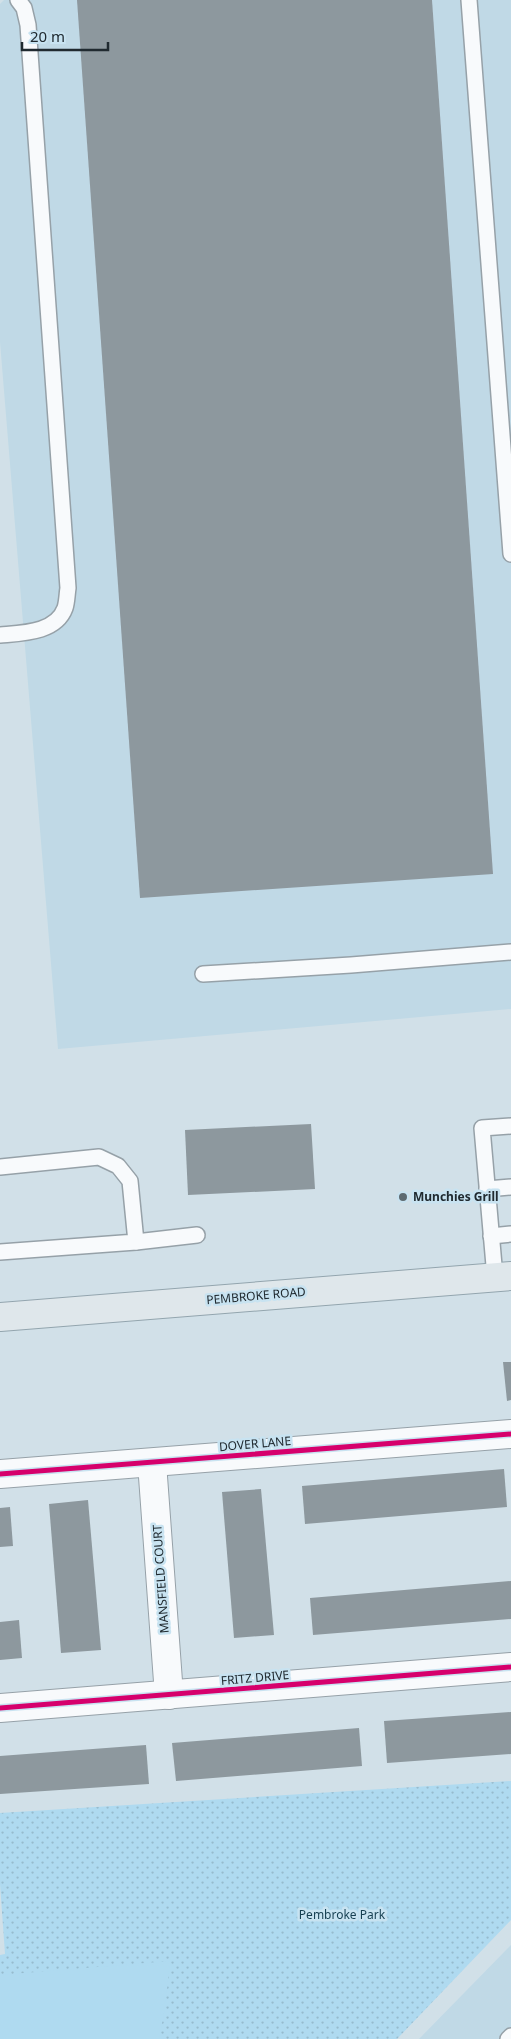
<svg xmlns="http://www.w3.org/2000/svg" width="511" height="2039" viewBox="0 0 511 2039" font-family="'Noto Sans',sans-serif">
  <style>
    .built { fill: #c0d9e6 }
    .grass { fill: url(#grass-dots) }
    .pitch { fill: #afdaf0 }
    .building { fill: #8d989e }
    .lines { fill: none; stroke-linecap: round; stroke-linejoin: round }
    .service-casing { stroke: #96a1a8; stroke-width: 18 }
    .minor-casing { stroke: #96a1a8; stroke-width: 30 }
    .primary-casing { stroke: #93a5ae; stroke-width: 30 }
    .service { stroke: #f8fafc; stroke-width: 15 }
    .minor { stroke: #f8fafc; stroke-width: 28 }
    .primary { stroke: #dfe7eb; stroke-width: 28 }
    .cycleway-casing { stroke: #c8e3f1; stroke-width: 8 }
    .cycleway { stroke: #d6006c; stroke-width: 5 }
    .poi-dot { fill: #5e6a70; stroke: #c8e3f1; stroke-width: 2 }
    .labels { text-anchor: middle; stroke-width: 5; stroke-linejoin: round; paint-order: stroke }
    .poi-label { font-size: 12px; font-weight: bold; fill: #202a30; stroke: #c8e3f1; text-anchor: start }
    .street-label { font-size: 12px; fill: #202a30; stroke: #c8e3f1 }
    .park-label { font-size: 12px; fill: #163f51; stroke: #c8e3f1 }
  </style>
  <defs>
    <pattern id="grass-dots" width="8" height="8" patternUnits="userSpaceOnUse" patternTransform="scale(1.25)"><rect width="8" height="8" fill="#afdaf0"/><path d="M2 2h.1M6 6h.1" fill="none" stroke="#96bbce" stroke-width="1.8" stroke-linecap="round"/></pattern>
  </defs>
  <rect width="100%" height="100%" fill="#d1e0e8"/>
  <!-- built -->
  <g class="built">
    <path d="M4,0H511V1009L58,1049L0,342V4Z"/>
    <path d="M511,1945V2039H419Z"/>
  </g>
  <!-- grass -->
  <path class="grass" d="M511,1781V1920L397,2039H0V1955L5,1954L0,1884V1813Z"/>
  <!-- pitch -->
  <path class="pitch" d="M170,1961L165,2008L159,2039H0V1975Z"/>
  <!-- building -->
  <g class="building">
    <path d="M77,0H432L493,874L140,898Z"/>
    <path d="M311,1124L315,1189L188,1195L185,1130Z"/>
    <path d="M503,1362H511V1400L507,1401Z"/>
    <path d="M504,1469L507,1507L305,1524L302,1486Z"/>
    <path d="M261,1489L274,1635L234,1638L222,1492Z"/>
    <path d="M88,1500L101,1650L61,1653L49,1504Z"/>
    <path d="M10,1507L13,1546L0,1547V1508Z"/>
    <path d="M511,1581V1619L313,1635L310,1598Z"/>
    <path d="M19,1620L22,1658L0,1660V1622Z"/>
    <path d="M511,1712V1754L387,1763L384,1721Z"/>
    <path d="M359,1728L362,1766L176,1781L172,1743Z"/>
    <path d="M146,1745L149,1784L0,1794V1756Z"/>
  </g>
  <g class="lines">
    <defs>
      <g id="service">
        <path d="M469,0L511,554"/>
        <path d="M0,635C22,633 56,633 65,608C67,602 67,594 68,588L28,25L24,8L18,0"/>
        <path d="M203,974L351,965L511,952"/>
        <path d="M0,1167L99,1157L118,1166L130,1181L136,1242L0,1252"/>
        <path d="M487,1189L511,1187"/>
        <path d="M491,1236L511,1234"/>
        <path d="M136,1242L197,1235"/>
        <path d="M495,1277L482,1128L511,1126"/>
        <path d="M508,2039L511,2036"/>
      </g>
      <g id="minor">
        <path d="M152,1463L169,1695"/>
        <path d="M0,1474L511,1434"/>
        <path d="M0,1708L511,1667"/>
      </g>
      <path id="primary" d="M0,1317L511,1276"/>
    </defs>
    <!-- service casing -->
    <use href="#service" class="service-casing"/>
    <!-- minor casing -->
    <use href="#minor" class="minor-casing"/>
    <!-- primary casing -->
    <use href="#primary" class="primary-casing"/>
    <!-- service -->
    <use href="#service" class="service"/>
    <!-- minor -->
    <use href="#minor" class="minor"/>
    <!-- primary -->
    <use href="#primary" class="primary"/>
    <defs>
      <g id="cycleway">
        <path d="M0,1474L511,1434"/>
        <path d="M0,1708L511,1667"/>
      </g>
    </defs>
    <!-- cycleway casing -->
    <use href="#cycleway" class="cycleway-casing"/>
    <!-- cycleway -->
    <use href="#cycleway" class="cycleway"/>
  </g>
  <!-- markers -->
  <circle class="poi-dot" cx="403" cy="1197" r="5"/>
  <g class="labels">
    <!-- poi labels -->
    <g class="poi-label">
      <text x="413" y="1201">Munchies Grill</text>
    </g>
    <!-- street labels -->
    <g class="street-label">
      <text transform="translate(256 1296) rotate(-5)" y="4">PEMBROKE ROAD</text>
      <text transform="translate(255 1444) rotate(-5)" y="4">DOVER LANE</text>
      <text transform="translate(161 1579) rotate(-94)" y="4">MANSFIELD COURT</text>
      <text transform="translate(255 1678) rotate(-5)" y="4">FRITZ DRIVE</text>
    </g>
    <!-- park labels -->
    <g class="park-label">
      <text x="342" y="1919">Pembroke Park</text>
    </g>
  </g>
  <!-- scale -->
  <path d="M22 42v8h86v-8" fill="none" stroke="#202a30" stroke-width="2.5"/>
  <text x="30" y="42" font-size="15" fill="#202a30" stroke="#c8e3f1" stroke-width="4" paint-order="stroke">20 m</text>
</svg>
